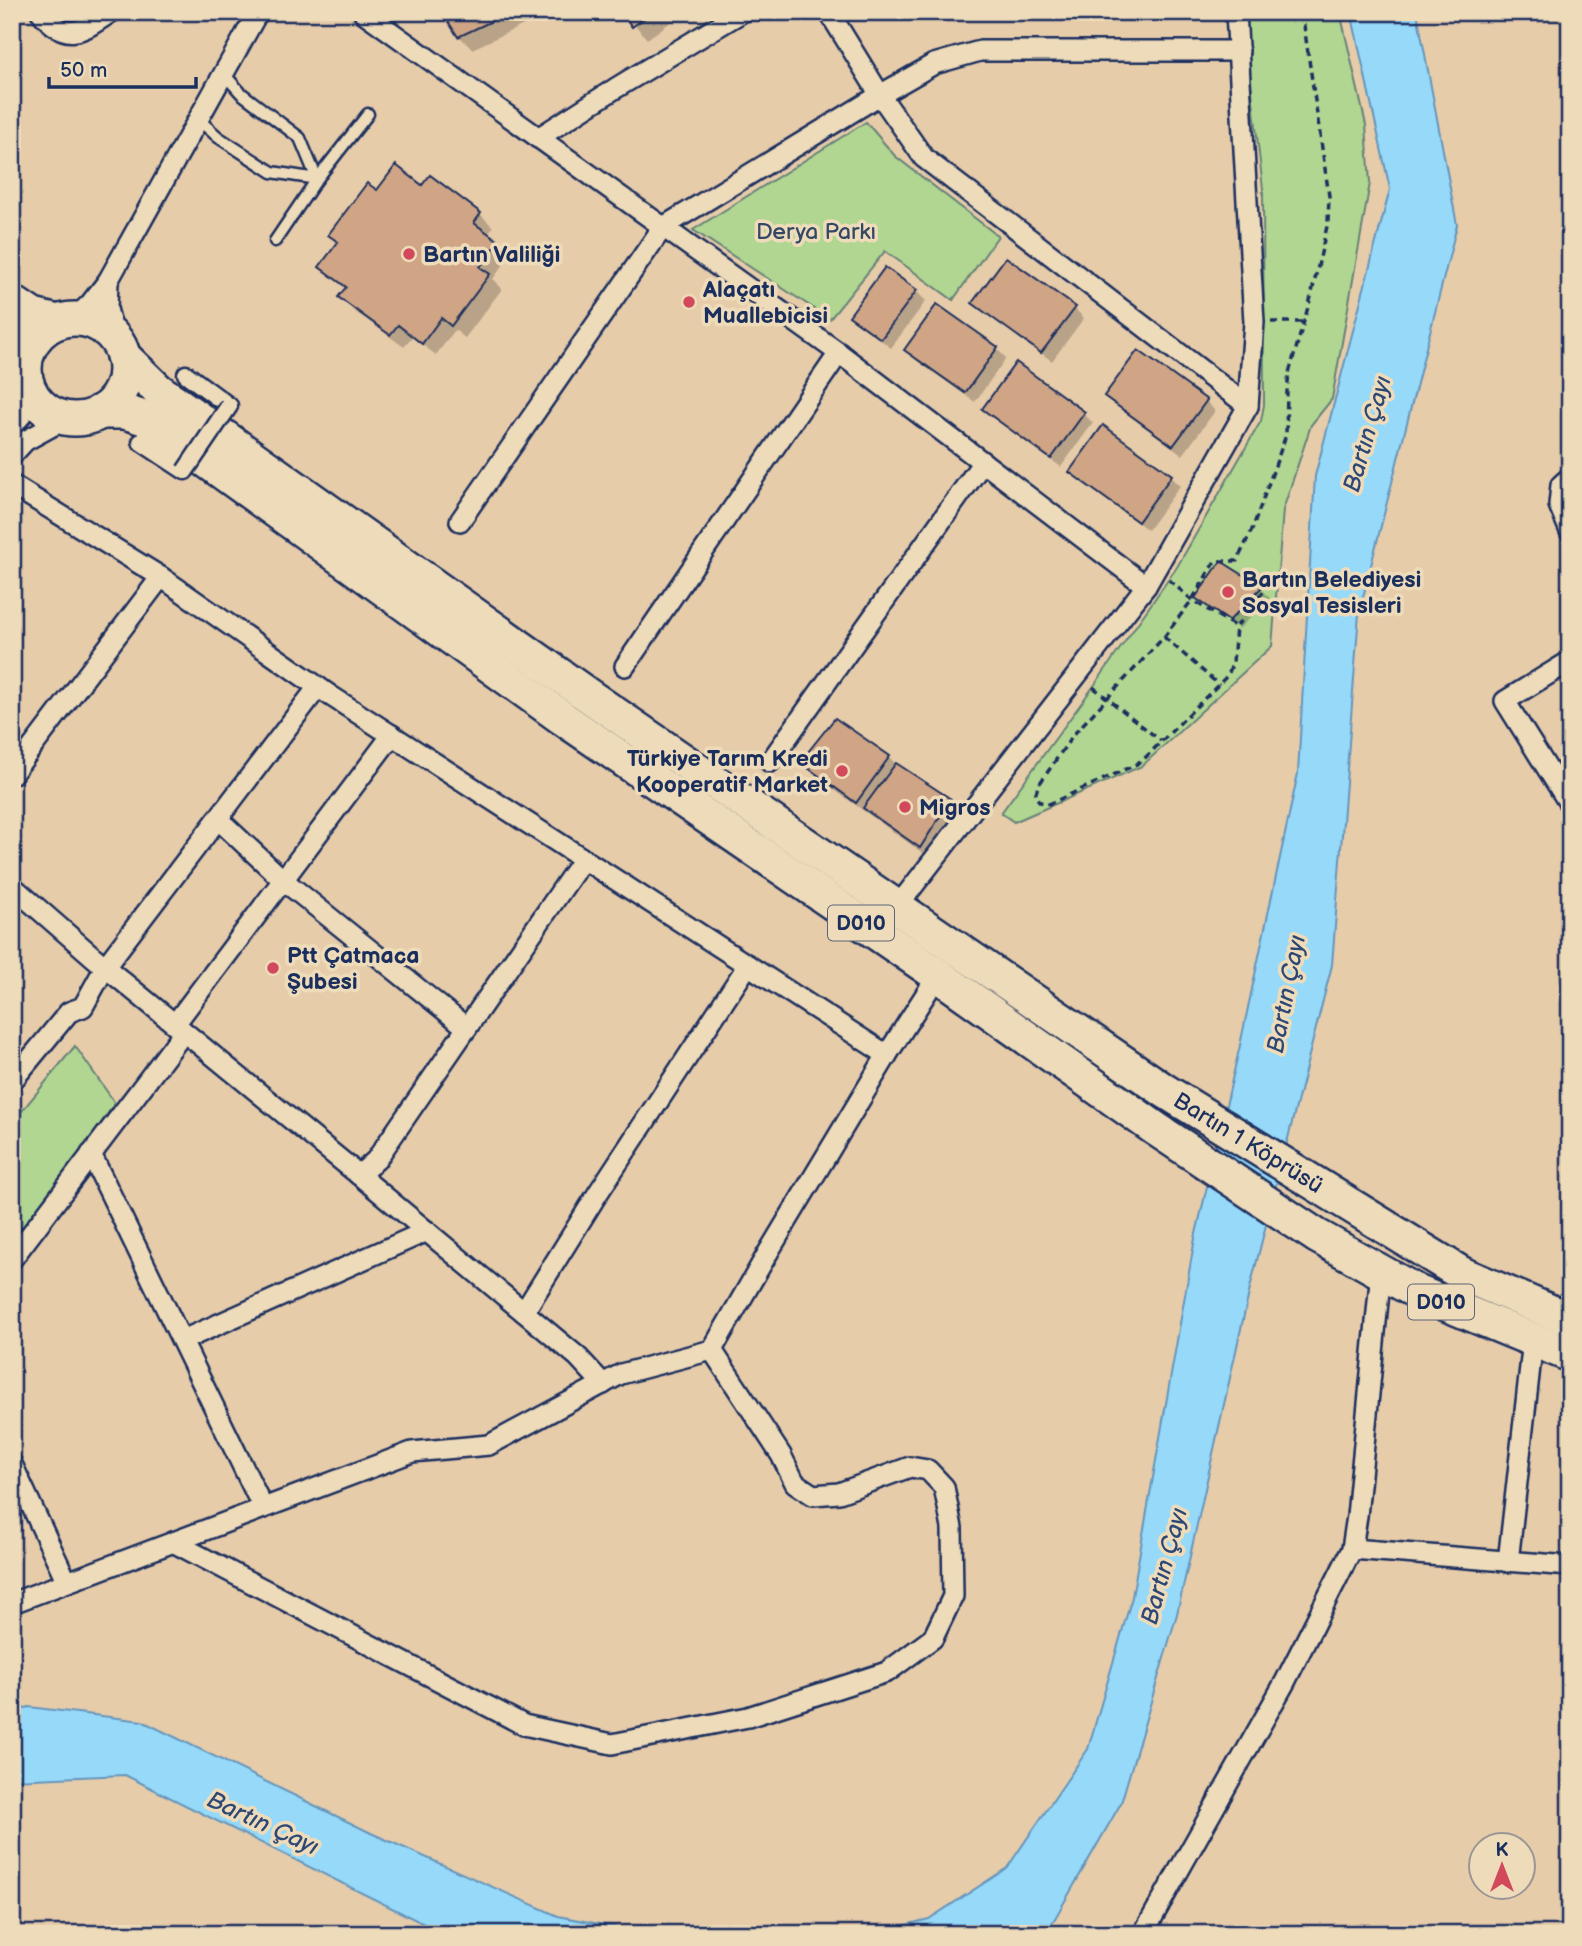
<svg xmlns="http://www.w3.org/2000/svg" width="1582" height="1946" viewBox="0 0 1582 1946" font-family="'Balsamiq Sans',sans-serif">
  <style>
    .green { fill: #b1d691; stroke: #668278; stroke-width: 2 }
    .water { fill: #97d9f9; stroke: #6595bb; stroke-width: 2 }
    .shadow { fill: #0003 }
    .building { fill: #cfa585; stroke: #1b2f5e; stroke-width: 2 }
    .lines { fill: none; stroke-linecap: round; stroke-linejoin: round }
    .service-casing { stroke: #1b2f5e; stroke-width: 15 }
    .pedestrian-casing { stroke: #1b2f5e; stroke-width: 21 }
    .minor-casing { stroke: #1b2f5e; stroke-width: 24 }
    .trunk-casing { stroke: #1b2f5e; stroke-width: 38 }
    .path { stroke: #1b2f5e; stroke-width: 3.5; stroke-dasharray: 7 5; stroke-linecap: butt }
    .service { stroke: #eedbb9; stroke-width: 10 }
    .pedestrian { stroke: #eedbb9; stroke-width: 16 }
    .minor { stroke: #eedbb9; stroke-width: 19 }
    .trunk { stroke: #eedbb9; stroke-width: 33 }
    .pedestrian-bridge-casing { stroke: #1b2f5e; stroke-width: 21; stroke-linecap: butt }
    .pedestrian-bridge { stroke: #eedbb9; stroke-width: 16 }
    .poi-dot { fill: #d1495b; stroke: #eedbb9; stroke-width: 2.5 }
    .labels { text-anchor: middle; stroke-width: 7; stroke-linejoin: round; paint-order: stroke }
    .shield { fill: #eedbb9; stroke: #5a6379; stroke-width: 2 }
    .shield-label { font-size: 21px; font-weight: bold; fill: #1b2f5e }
    .park-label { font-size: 23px; fill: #324866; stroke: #eedbb9 }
    .poi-label { font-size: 23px; font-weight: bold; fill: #1b2f5e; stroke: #eedbb9; text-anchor: start }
    .street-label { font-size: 23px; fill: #1b2f5e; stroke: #eedbb9 }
    .water-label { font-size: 24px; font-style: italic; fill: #2e4875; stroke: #eedbb9 }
  </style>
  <rect width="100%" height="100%" fill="#e7ccaa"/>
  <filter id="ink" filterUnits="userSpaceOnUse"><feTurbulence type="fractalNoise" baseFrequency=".0143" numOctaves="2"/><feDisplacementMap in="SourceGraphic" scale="14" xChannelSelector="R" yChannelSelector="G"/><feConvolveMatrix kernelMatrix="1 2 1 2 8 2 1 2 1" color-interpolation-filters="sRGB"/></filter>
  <g filter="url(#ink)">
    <!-- green -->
    <g class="green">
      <path d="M1243,12H1340L1366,125L1370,183L1332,399L1311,425L1283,510L1272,646L1142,766L1014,822L1001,813L1096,683L1177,567L1261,421L1264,405L1263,189Z"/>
      <path d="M866,122L895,156L998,236L953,300L885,251L830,319L693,230Z"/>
      <path d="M75,1046L115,1103L12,1252V1123Z"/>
    </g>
    <!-- water -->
    <g class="water">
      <path d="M1351,12H1417L1457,225L1359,613L1332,965L1251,1284L1177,1614L1121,1803L1046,1934H871L929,1919L1007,1868L1088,1749L1132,1597L1195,1238L1239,1050L1298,773L1315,476L1390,189Z"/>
      <path d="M29,1707L142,1721L371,1833L558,1916L651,1934H444L125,1775L12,1780V1712Z"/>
    </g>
    <!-- shadow -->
    <g class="shadow">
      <path d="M444,12H522L528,23L472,49L459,36Z"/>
      <path d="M624,12H685L647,39Z"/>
      <path d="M430,177L480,214L493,227L487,235L510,256L493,279L502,289L465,338L455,330L436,355L412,337L404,347L353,310L340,297L347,289L322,267L377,193L423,187Z"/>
      <path d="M916,291L926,301L891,348L851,316Z"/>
      <path d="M975,303L1074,308L1084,318L1052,361L984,312Z"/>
      <path d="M997,349L1006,358L975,402L916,360L906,350Z"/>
      <path d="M1106,396L1206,401L1215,411L1183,455L1116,406Z"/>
      <path d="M984,409L1084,414L1093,423L1061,467L993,418Z"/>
      <path d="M1071,472L1171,477L1180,486L1148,530L1081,481Z"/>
      <path d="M1221,563L1261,589L1270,598L1239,629L1207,607L1197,598Z"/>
      <path d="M889,757L901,769L950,801L970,820L941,866L822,781L802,762Z"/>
    </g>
    <!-- building -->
    <g class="building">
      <path d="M442,12H511L458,37Z"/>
      <path d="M622,12H653L632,27Z"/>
      <path d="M396,165L422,185L430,175L481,213L474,223L499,241L480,267L490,274L451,326L441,318L422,344L398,325L390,335L338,297L346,287L319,267L338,242L328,235L367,183L377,190Z"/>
      <path d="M1006,257L1076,307L1041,353L972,303Z"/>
      <path d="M885,267L917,290L881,339L849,316Z"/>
      <path d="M937,304L998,347L965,393L904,350Z"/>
      <path d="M1138,350L1207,400L1173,446L1104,396Z"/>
      <path d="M1016,362L1085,412L1051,459L982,409Z"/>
      <path d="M1103,425L1172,475L1138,522L1069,472Z"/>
      <path d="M1221,561L1262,587L1229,621L1195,598Z"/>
      <path d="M835,718L890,756L856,803L800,762Z"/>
      <path d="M896,763L951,799L920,848L863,808Z"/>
    </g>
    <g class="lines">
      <defs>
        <g id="service">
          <path d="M198,119L218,137L272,172L317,179L300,138L241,93L224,74"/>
          <path d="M275,241L317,179L368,114"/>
        </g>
        <g id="pedestrian">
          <path d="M186,374L229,406"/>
          <path d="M141,442L185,471"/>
        </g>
        <g id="minor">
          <path d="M41,12C66,44 83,31 111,12"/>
          <path d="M363,12L839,353L1146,586"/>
          <path d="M829,12L880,95L924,158L1248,406"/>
          <path d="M538,138L616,88L742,12"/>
          <path d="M108,281L107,309L116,341"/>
          <path d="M74,319L90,304L108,281L258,12"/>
          <path d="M12,426L20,417L29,389"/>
          <path d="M12,455L25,441L67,418"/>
          <path d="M1570,477L1561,485L1559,505L1570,531"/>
          <path d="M12,485L161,577L331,696L887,1055L938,975"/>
          <path d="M460,521L663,227L880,95L934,64L980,51H1239"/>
          <path d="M1570,661L1505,701L1570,805"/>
          <path d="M625,666L839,353"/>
          <path d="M770,762L983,462"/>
          <path d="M12,774L161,577"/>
          <path d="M218,819L283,880L467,1028"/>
          <path d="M12,886L105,967L359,1175L376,1160L583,859"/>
          <path d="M897,907L1146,586L1248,406L1254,322L1236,12"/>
          <path d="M175,1024L392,735"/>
          <path d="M12,1081L69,1012L83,1007L105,967L318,687"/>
          <path d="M91,1154L263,1508"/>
          <path d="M359,1175L578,1357L603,1384"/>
          <path d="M12,1259L184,1032"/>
          <path d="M524,1312L598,1193L748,965"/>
          <path d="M183,1340L427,1231"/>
          <path d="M12,1464L67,1582"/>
          <path d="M173,1542L524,1725L612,1744L748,1717L887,1672L933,1638L953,1596L952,1528L944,1487L928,1470L910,1467L839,1493L813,1495L795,1483L781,1455L712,1350"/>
          <path d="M1352,1549L1570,1566"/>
          <path d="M1508,1562L1533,1340"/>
          <path d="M12,1603L412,1452L489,1445L621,1374L712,1350L769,1251L887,1055"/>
          <path d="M1143,1934L1285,1682L1352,1549L1357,1516L1381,1271"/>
        </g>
        <g id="trunk">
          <path d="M12,302L33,316L58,322"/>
          <circle cx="75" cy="369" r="50"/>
          <path id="s1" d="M123,356L158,390L586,694L1165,1091L1462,1274L1570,1320"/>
          <path d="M99,412H125L150,420L564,719L938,975L1156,1129L1317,1236L1417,1292L1570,1355"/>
        </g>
      </defs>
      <!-- service casing -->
      <use href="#service" class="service-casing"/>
      <!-- pedestrian casing -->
      <use href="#pedestrian" class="pedestrian-casing"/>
      <!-- minor casing -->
      <use href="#minor" class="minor-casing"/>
      <!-- trunk casing -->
      <use href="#trunk" class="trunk-casing"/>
      <!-- path -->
      <g class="path">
        <path d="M1271,322H1304"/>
        <path d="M1169,580L1192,600L1236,627"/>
        <path d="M1263,592L1236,627L1233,662L1228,675L1146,757L1135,765L1049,804L1040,802L1035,796L1038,786L1073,735L1164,637L1192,600L1215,561H1237L1252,530L1286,435L1287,391L1289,373L1311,297L1328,222L1329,196L1302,12"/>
        <path d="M1164,637L1219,685"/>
        <path d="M1093,687L1161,741"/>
      </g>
      <!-- service -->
      <use href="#service" class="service"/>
      <!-- pedestrian -->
      <use href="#pedestrian" class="pedestrian"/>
      <!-- minor -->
      <use href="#minor" class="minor"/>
      <!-- trunk -->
      <use href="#trunk" class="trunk"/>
      <defs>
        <path id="pedestrian-bridge" d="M185,471L229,406"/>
      </defs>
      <!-- pedestrian-bridge casing -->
      <use href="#pedestrian-bridge" class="pedestrian-bridge-casing"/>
      <!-- pedestrian-bridge -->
      <use href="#pedestrian-bridge" class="pedestrian-bridge"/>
    </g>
  </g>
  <!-- markers -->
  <g class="poi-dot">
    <circle cx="409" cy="254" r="7"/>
    <circle cx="689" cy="302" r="7"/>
    <circle cx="1228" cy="592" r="7"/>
    <circle cx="842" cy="771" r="7"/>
    <circle cx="905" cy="807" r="7"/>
    <circle cx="273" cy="968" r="7"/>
  </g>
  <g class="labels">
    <!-- shield labels -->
    <g class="shield">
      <rect x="828" y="905.5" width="66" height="35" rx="5"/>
      <rect x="1408" y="1284.5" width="66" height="35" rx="5"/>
    </g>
    <g class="shield-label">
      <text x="861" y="930">D010</text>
      <text x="1441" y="1309">D010</text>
    </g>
    <!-- park labels -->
    <g class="park-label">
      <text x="816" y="239">Derya Parkı</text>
    </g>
    <!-- poi labels -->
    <g class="poi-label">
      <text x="423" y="262">Bartın Valiliği</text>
      <text x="703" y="297">Alaçatı<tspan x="703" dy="26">Muallebicisi</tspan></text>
      <text x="1242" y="587">Bartın Belediyesi<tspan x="1242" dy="26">Sosyal Tesisleri</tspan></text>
      <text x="828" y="766" text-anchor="end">Türkiye Tarım Kredi<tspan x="828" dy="26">Kooperatif Market</tspan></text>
      <text x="919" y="815">Migros</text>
      <text x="287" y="963">Ptt Çatmaca<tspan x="287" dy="26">Şubesi</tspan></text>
    </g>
    <!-- street labels -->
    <g class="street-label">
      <text dy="8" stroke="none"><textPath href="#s1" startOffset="1374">Bartın 1 Köprüsü</textPath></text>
    </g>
    <!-- water labels -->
    <g class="water-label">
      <text transform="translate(1367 434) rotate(-74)" y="8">Bartın Çayı</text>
      <text transform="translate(1286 994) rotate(-79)" y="8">Bartın Çayı</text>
      <text transform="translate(1164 1566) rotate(-75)" y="8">Bartın Çayı</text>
      <text transform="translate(263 1823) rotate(25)" y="8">Bartın Çayı</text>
    </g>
  </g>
  <!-- margin -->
  <rect width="1582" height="1946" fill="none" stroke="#eedbb9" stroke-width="42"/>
  <rect x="21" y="21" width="1540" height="1904" fill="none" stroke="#1b2f5e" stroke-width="2.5" filter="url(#ink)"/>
  <!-- north arrow -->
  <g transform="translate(1502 1866)"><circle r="33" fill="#eedbb9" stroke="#9a9695" stroke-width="2"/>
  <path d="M0-5L12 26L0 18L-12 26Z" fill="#d1495b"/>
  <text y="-10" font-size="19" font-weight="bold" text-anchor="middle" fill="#1b2f5e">K</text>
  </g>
  <!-- scale -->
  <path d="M49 77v10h147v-10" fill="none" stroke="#1b2f5e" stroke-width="3.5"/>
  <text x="60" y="77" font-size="21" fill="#1b2f5e" stroke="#eedbb9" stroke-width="5" paint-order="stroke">50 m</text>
</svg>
